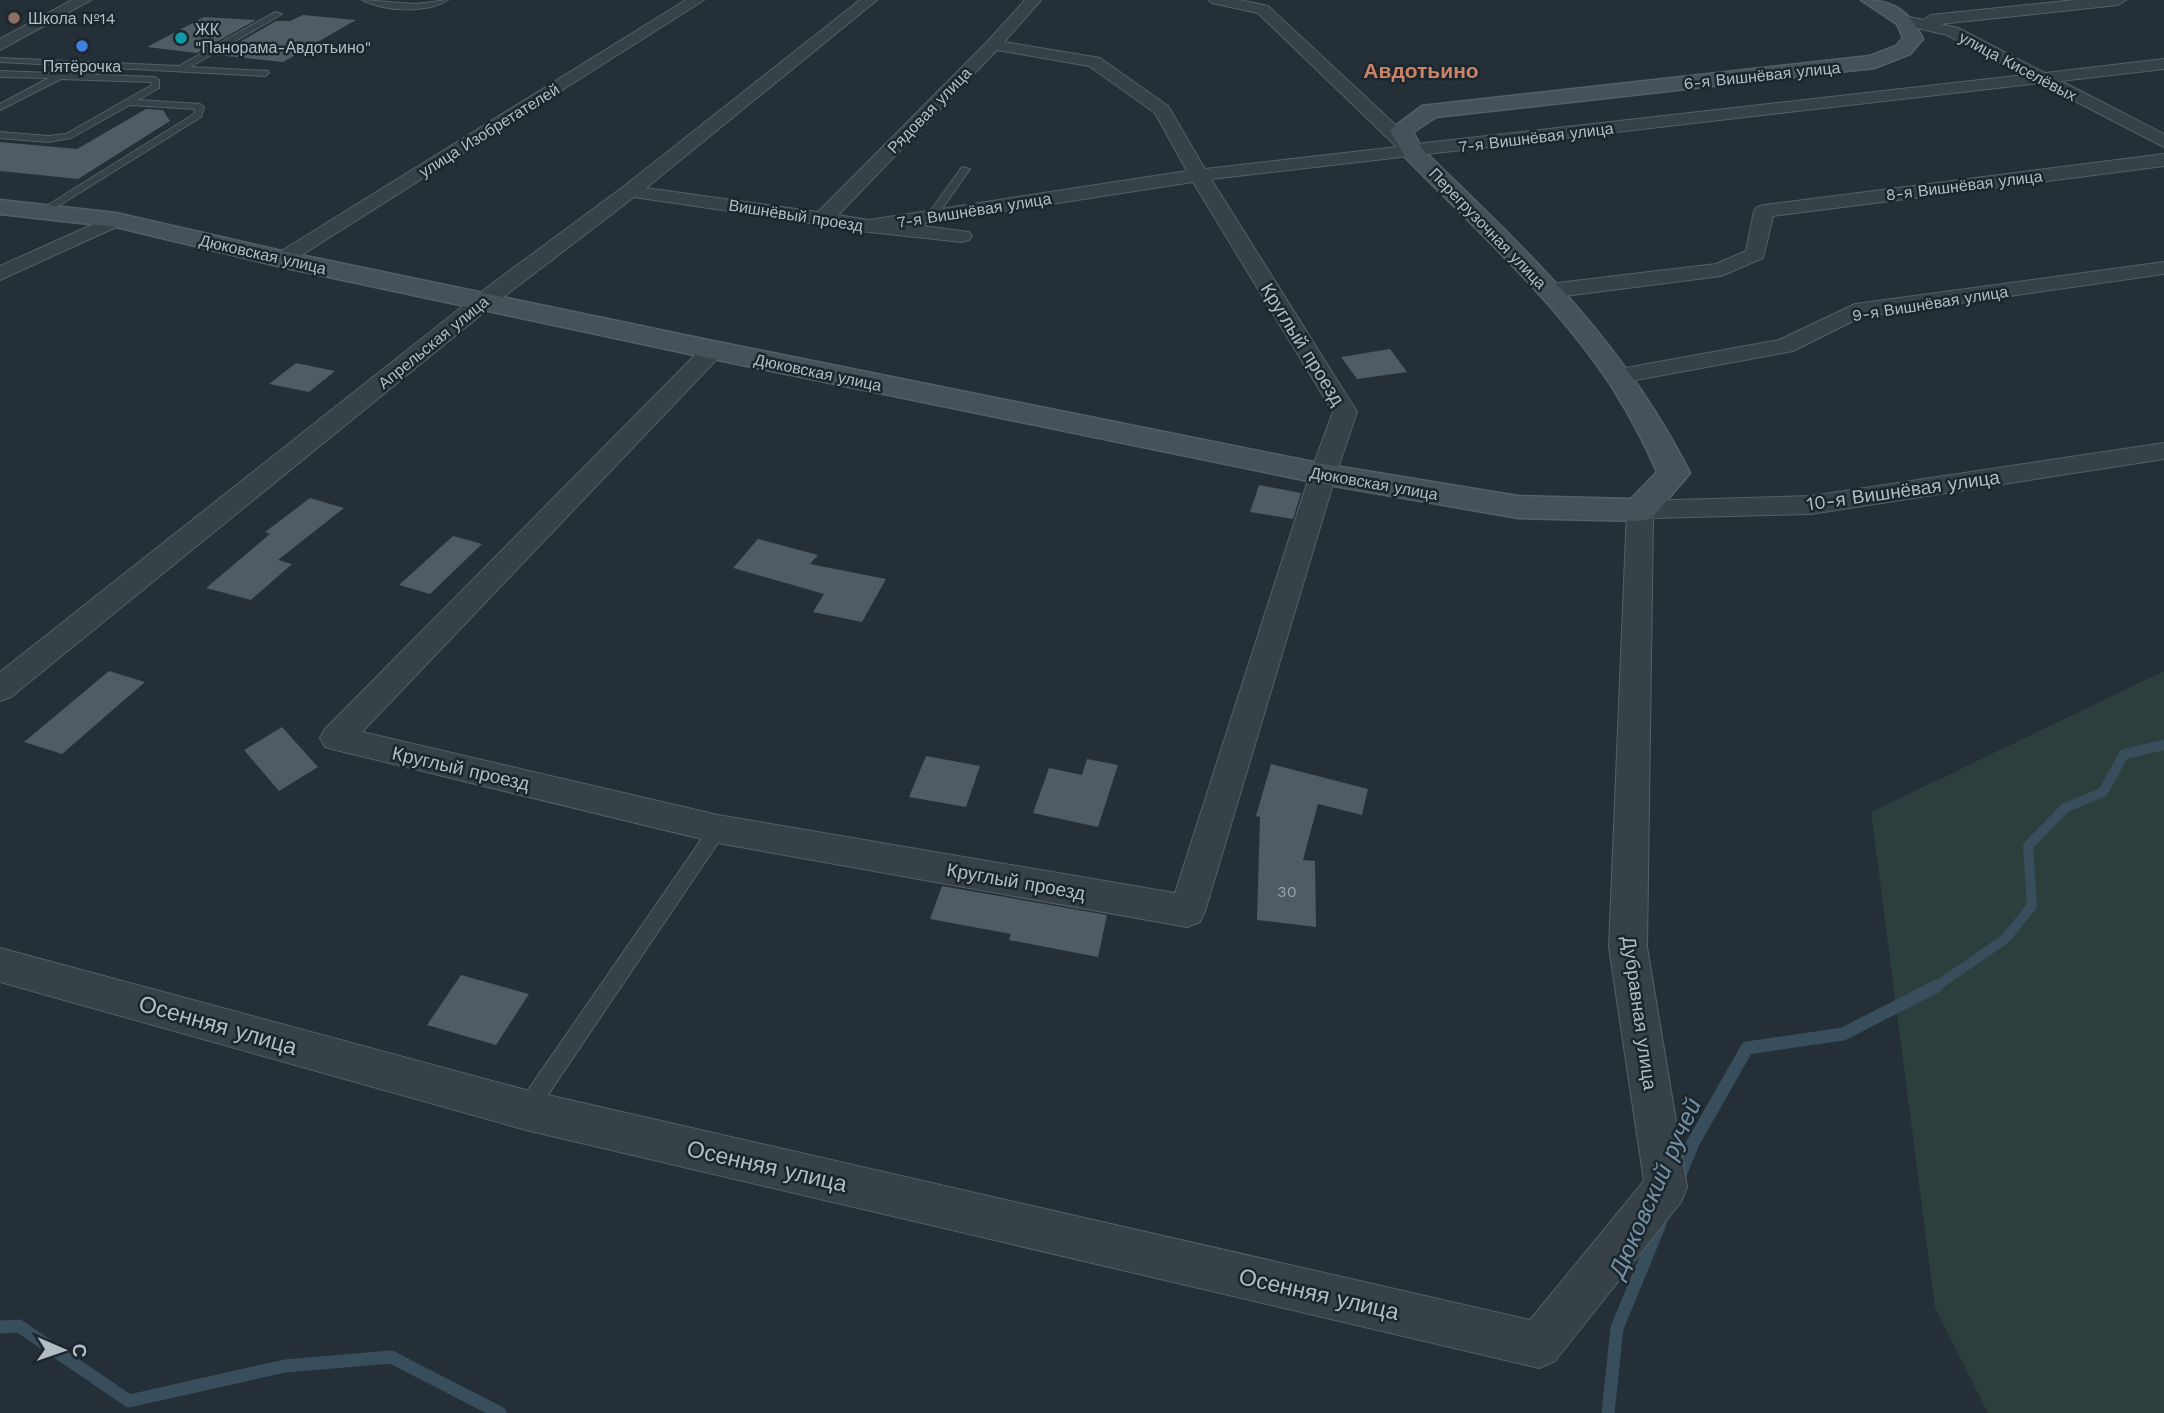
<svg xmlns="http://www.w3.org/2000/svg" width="2164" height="1413" viewBox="0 0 2164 1413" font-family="'Work Sans',sans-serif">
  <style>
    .green { fill: #2c3f3c }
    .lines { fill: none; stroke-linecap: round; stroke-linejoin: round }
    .stream-far1 { stroke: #394e5d; stroke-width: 10 }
    .stream { stroke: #394e5d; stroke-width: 13 }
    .building { fill: #4f5c66 }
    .lane-casing { stroke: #555f66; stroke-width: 2 }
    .street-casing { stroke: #555f66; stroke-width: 2 }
    .secondary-casing { stroke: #555f66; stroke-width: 3 }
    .lane { fill: #374148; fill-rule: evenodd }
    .street { fill: #374148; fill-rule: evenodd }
    .secondary { fill: #46515a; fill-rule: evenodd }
    .education-dot { fill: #8d6e63; stroke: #1c262d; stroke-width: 2.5 }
    .culture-dot { fill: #0f9aa8; stroke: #1c262d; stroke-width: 2.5 }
    .shop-dot { fill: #3f7fe0; stroke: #1c262d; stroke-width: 2.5 }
    .labels { text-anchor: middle; stroke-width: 5; stroke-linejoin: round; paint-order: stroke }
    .far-poi-label { font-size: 16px; fill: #b2bcc4; stroke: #1c262d; text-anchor: start }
    .far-street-label { font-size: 16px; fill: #b2bcc4; stroke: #1c262d }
    .number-label { font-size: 16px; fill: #99a4ac }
    .street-label { font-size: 19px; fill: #b2bcc4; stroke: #1c262d }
    .far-district-label { font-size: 21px; font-weight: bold; fill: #c88369; stroke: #1c262d }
    .near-street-label { font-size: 23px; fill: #b2bcc4; stroke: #1c262d }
    .near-water-label { font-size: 24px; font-style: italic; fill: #7591a5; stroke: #1c262d }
  </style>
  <rect width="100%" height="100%" fill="#242f37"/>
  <!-- green -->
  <path class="green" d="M2164,671V1413H1988L1935,1308L1871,812Z"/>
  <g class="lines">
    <!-- stream-far1 -->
    <path class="stream-far1" d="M1934,988L2005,939L2032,906L2028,846L2065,808L2103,792L2124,754L2164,745"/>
    <!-- stream -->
    <g class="stream">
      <path d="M1679,1177L1693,1143L1747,1048L1843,1034L1937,986"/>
      <path d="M0,1327L19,1326L129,1401L285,1366L391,1357L500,1413"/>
      <path d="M1608,1413L1617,1328L1660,1224"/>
    </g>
  </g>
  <!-- building -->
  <g class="building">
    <path d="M303,15L356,20L283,62L217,55L276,21H290Z"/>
    <path d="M204,17L256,20L197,53L147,47Z"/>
    <path d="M146,109L163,110L170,121L78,179L0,171V142L77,149Z"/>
    <path d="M1390,349L1407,372L1357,379L1341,357Z"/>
    <path d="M296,363L335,371L309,392L269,384Z"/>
    <path d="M1259,485L1301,493L1293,519L1250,512Z"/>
    <path d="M310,498L344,508L278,560L292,564L251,600L206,588L270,534L265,532Z"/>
    <path d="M453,536L482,544L430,594L399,585Z"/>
    <path d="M758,539L818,555L810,564L886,579L862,622L813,612L824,594L733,568Z"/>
    <path d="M109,671L145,682L62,754L24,742Z"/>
    <path d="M282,727L318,767L279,791L244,750Z"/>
    <path d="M926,756L980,766L966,807L909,797Z"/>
    <path d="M1087,759L1118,765L1098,827L1033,813L1049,768L1082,775Z"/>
    <path d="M1271,764L1368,789L1362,815L1318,804L1303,860L1315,861L1316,927L1257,920L1260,817L1256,816Z"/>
    <path d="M942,886L1107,915L1098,957L1009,940L1011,934L930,919Z"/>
    <path d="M461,975L529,994L496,1045L427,1025Z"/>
  </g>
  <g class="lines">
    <defs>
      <g id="lane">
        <path d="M362,0L415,4L448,0C426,14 385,11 362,0Z"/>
        <path d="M275,12L282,14L190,67L268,71L269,73L265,76L0,62V58L179,66Z"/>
        <path d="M0,71L155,77L159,80V88L138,100L200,104L204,107L201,117L44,215L39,212L40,210L194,114L195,109L130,105L71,138L48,142L0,138V132L48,136L66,134L152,85L151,82L61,79L0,110V104L49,78L0,77Z"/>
        <path d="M962,167L970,169L935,219H927L926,217Z"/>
        <path d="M718,822L724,824L727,829L724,834L533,1117L526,1120L519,1117L516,1110L519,1103L712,824Z"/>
      </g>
      <g id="street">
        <path d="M72,0H91L0,50V39Z"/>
        <path d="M686,0H704L289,263H275L271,259L275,255Z"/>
        <path d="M860,0H877L646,188L818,212L987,42L1025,0H1041L1004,42L1100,58L1168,106L1205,169L1397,147L1258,13L1212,3L1209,0H1240L1268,6L1416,144L2024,75L1947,35L1900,24L1897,21L1905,16L1923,20L1931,15L2075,0H2126L2118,5L1940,24L1958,28L2045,73L2164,59V69L2061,81L2164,134V147L2040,83L1211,179L1357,412L1336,474L1205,911L1200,922L1187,927L718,843L336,750L325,747L320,738L325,729L705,345H721L725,350L721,355L362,732L718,815L1175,893L1310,474L1333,412L1193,182L915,225L969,232L972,236L969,240L962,242L869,232L634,197L493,305L11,697L0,701V672L477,295L623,187ZM997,50L1089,66L1155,113L1187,171L869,220L838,215Z"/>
        <path d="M2164,154V166L1773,216L1763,258L1721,276L1549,298L1541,296L1538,291L1541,286L1549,284L1716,264L1746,251L1754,211L1757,207L1764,205Z"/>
        <path d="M116,214L123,216L126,220L123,224L0,280V266Z"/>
        <path d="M2164,262V274L1861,317L1793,351L1620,383L1612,381L1608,376L1612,371L1620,369L1779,340L1855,304Z"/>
        <path d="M2164,443V459L1811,514L1653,518L1647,947L1687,1187L1681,1202L1555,1361L1539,1368L526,1130L0,982V948L526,1090L1530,1320L1644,1181L1609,947L1627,510L1630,504L1640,501L1811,496Z"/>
      </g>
      <path id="secondary" d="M1861,0C1893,0 1909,10 1923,39L1910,54L1874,68L1436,117L1413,132L1422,149C1528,252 1622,339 1690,473L1652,518L1640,521L1518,518L1323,484L713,359L282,267L116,227L0,214V200L116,213L282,251L713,341L1323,464L1518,496L1631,499L1657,472C1644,442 1629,414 1612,387C1556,301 1476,230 1405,157L1390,130L1422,106L1430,105L1870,56L1896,46L1903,38L1897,24Z"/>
    </defs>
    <!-- lane casing -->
    <use href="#lane" class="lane-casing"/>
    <!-- street casing -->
    <use href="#street" class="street-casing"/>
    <!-- secondary casing -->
    <use href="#secondary" class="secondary-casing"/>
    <!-- lane -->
    <use href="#lane" class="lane"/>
    <!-- street -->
    <use href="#street" class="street"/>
    <!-- secondary -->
    <use href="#secondary" class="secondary"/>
  </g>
  <!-- markers -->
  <circle class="education-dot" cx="14" cy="18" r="7"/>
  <circle class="culture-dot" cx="181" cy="38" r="7"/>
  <circle class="shop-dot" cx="82" cy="46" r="7"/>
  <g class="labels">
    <!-- far-poi labels -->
    <g class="far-poi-label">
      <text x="28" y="24">Школа №14</text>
      <text x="195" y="35">ЖК<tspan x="195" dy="18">"Панорама-Авдотьино"</tspan></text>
      <text x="82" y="72" text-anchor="middle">Пятёрочка</text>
    </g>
    <!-- far-street labels -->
    <g class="far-street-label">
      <text transform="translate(2018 66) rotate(28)" y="6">улица Киселёвых</text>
      <text transform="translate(1762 75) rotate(-6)" y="6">6-я Вишнёвая улица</text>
      <text transform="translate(929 110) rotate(-46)" y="6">Рядовая улица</text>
      <text transform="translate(489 130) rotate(-32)" y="6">улица Изобретателей</text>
      <text transform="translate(1536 137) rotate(-7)" y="6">7-я Вишнёвая улица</text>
      <text transform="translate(1964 185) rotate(-7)" y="6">8-я Вишнёвая улица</text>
      <text transform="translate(974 210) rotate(-9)" y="6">7-я Вишнёвая улица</text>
      <text transform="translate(796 215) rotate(9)" y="6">Вишнёвый проезд</text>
      <text transform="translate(1488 228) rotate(46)" y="6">Перегрузочная улица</text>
      <text transform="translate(263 254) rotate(13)" y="6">Дюковская улица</text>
      <text transform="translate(1930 303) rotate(-9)" y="6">9-я Вишнёвая улица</text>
      <text transform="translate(433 342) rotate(-39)" y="6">Апрельская улица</text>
      <text transform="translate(818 372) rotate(12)" y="6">Дюковская улица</text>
      <text transform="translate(1374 483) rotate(10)" y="6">Дюковская улица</text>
    </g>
    <!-- number labels -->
    <g class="number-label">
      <text x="1287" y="897">30</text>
    </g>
    <!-- street labels -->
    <g class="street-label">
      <text transform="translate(1303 344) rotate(58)" y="7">Круглый проезд</text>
      <text transform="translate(1903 490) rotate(-8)" y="7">10-я Вишнёвая улица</text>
      <text transform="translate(461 768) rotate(13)" y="7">Круглый проезд</text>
      <text transform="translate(1016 881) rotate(10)" y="7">Круглый проезд</text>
      <text transform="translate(1640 1013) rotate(82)" y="7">Дубравная улица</text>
    </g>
    <!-- far-district labels -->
    <g class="far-district-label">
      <text x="1421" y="78">Авдотьино</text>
    </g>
    <!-- near-street labels -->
    <g class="near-street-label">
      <text transform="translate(218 1025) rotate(16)" y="8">Осенняя улица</text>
      <text transform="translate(767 1166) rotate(13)" y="8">Осенняя улица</text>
      <text transform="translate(1319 1294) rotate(13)" y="8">Осенняя улица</text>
    </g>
    <!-- near-water labels -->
    <g class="near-water-label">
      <text transform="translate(1655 1188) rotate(-66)" y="8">Дюковский ручей</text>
    </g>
  </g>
  <!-- north arrow -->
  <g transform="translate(63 1350) rotate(92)" stroke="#1c262d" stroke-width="5" paint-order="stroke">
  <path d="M0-5L12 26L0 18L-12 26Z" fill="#b2bcc4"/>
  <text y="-10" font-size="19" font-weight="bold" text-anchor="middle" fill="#b2bcc4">С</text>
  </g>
</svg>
